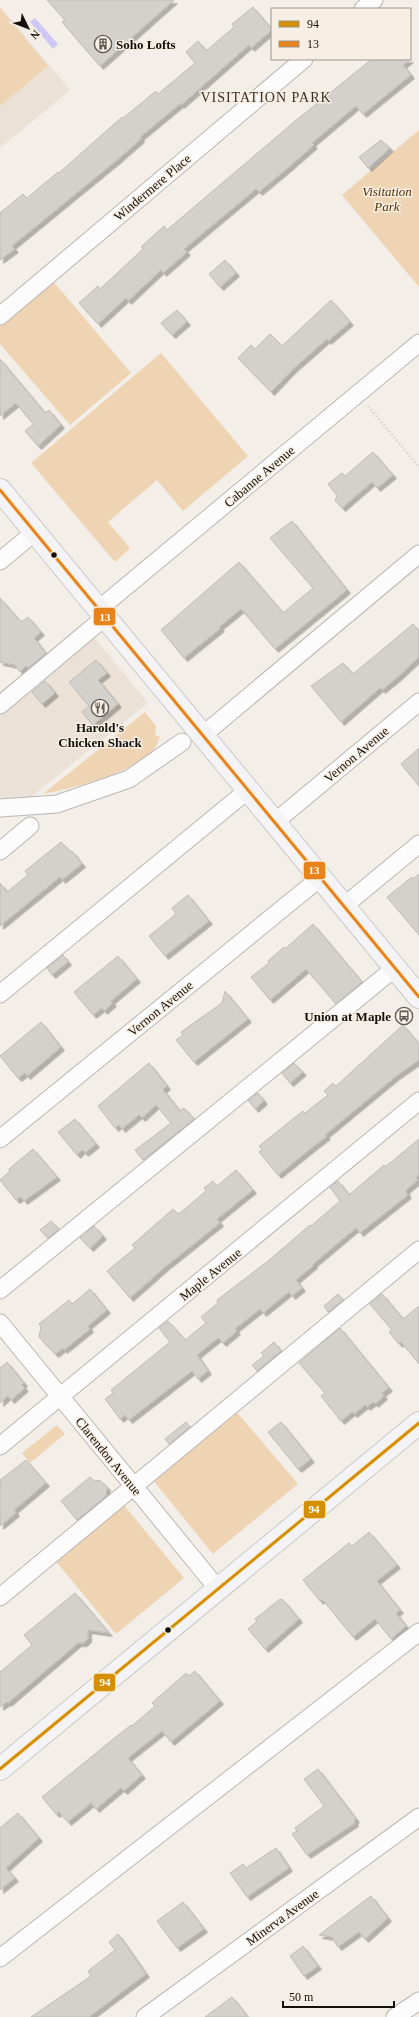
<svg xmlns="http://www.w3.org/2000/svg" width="419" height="2017" viewBox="0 0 419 2017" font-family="Georgia,serif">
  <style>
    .built { fill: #ebe1d6 }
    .green { fill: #efd4b3 }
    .water { fill: #cfc8f4 }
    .building { fill: #d4d0cb; stroke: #c0bcb8; filter: url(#shadow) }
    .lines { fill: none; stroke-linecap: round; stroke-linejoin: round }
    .minor-casing { stroke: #bab6b2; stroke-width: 19 }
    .major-casing { stroke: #ccc9c6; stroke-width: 24 }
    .path { stroke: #dbdad8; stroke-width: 2.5; stroke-dasharray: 2 2; stroke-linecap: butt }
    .minor { stroke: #fdfcfc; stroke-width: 17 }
    .major { stroke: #f4f3f6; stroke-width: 22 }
    .bus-1-casing { stroke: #f7eee4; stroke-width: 6 }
    .bus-2-casing { stroke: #f7eee4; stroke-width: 6 }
    .bus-1 { stroke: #d58f02; stroke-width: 3 }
    .bus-2 { stroke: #e8831c; stroke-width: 3 }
    .bus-dot { fill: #120f0c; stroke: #f7eee4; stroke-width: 1.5 }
    .labels { text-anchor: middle; stroke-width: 3; stroke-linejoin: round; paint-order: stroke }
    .poi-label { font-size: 13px; font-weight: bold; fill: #120f0c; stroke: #f7eee4; text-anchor: start }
    .street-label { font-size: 13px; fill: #120f0c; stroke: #f7eee4 }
    .park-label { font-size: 13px; font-style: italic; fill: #503201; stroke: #f7eee4 }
    .neighbourhood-label { font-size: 14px; letter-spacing: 1px; fill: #383129; stroke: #f7eee4 }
    .line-badge { stroke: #f7eee4; stroke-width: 1.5 }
    .badge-label { font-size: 11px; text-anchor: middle; font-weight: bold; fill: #fff }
  </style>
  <defs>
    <filter id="shadow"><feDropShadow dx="3.5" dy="3.5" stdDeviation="0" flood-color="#0004"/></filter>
  </defs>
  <rect width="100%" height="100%" fill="#f3eee8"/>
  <!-- built -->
  <g class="built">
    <path d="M0,6L70,90L0,148Z"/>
    <path d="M93,636L148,703L27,800H0V712Z"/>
  </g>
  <!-- green -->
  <g class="green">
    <path d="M0,8L48,66L0,106Z"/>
    <path d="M419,130V287L342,195Z"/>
    <path d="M52,280L131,373L70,425L0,344V325Z"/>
    <path d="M161,353L248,456L183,511L157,480L108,522L130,548L115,562L31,463Z"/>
    <path d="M145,712L156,726L155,735L160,737C157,744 155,750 149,755C129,773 70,789 43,794Z"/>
    <path d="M235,1410L298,1484L213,1554L152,1479Z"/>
    <path d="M57,1425L65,1434L30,1463L22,1453Z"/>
    <path d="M123,1504L184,1578L116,1634L54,1559Z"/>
  </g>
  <!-- water -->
  <path class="water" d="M35,18L58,44L53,49L30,22Z"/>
  <!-- building -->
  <g class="building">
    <path d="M47,0H174L100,66L62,22L65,20Z"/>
    <path d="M253,7L272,30L251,48L249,45L181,105L180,104L140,137L141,139L117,160L12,246L15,249L0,260V213L23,194L27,198L58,172L59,173L122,117L123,118L156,91L158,94L195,63L186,52L198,41L206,51L234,27L232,24Z"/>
    <path d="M372,59H410L403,65L411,75L363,114L356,106L312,143L314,145L289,167L259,192L256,189L184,249L187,252L163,273L161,270L128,301L126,298L98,324L79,303L98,286L100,289L143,249L141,247L164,226L167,230L294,122Z"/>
    <path d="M381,140L390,148L368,168L359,157Z"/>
    <path d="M225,260L236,273L220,287L209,274Z"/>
    <path d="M331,300L350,322L328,341L327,339L293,369L271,392L238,358L251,345L255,349L270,334L282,346Z"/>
    <path d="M177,310L187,322L172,335L161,323Z"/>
    <path d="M0,359L45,413L49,410L61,425L38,446L25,431L33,424L16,403L0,416Z"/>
    <path d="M373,452L393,475L377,488L372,482L342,508L335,500L337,496L328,484L342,473L345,476Z"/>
    <path d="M292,521L347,590L275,649L241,609L219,627L221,628L184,658L161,630L239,562L283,613L313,588L270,538Z"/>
    <path d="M0,598L21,622L28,617L41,632L34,638L46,653L28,668L26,666L20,672L15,665L0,662Z"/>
    <path d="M413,624L419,631V657L399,676L382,690L380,688L341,722L311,686L343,663L353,674Z"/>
    <path d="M96,660L107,673L98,680L118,704L93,725L82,712L89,706L69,682Z"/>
    <path d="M45,681L55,693L42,704L32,692Z"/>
    <path d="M419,748V786L401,764Z"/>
    <path d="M61,842L71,852L72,851L82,864L62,880L60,877L0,926V883L7,892L28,875L25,871Z"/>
    <path d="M419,874V935L387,897L412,877L413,879Z"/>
    <path d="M188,895L209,921L165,956L149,936L176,914L172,908Z"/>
    <path d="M313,924L362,982L336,1004L306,969L270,1000L251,977L269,963L268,961L284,947L285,949Z"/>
    <path d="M63,955L68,962L52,975L47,968Z"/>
    <path d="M118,956L137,979L111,1001L113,1003L104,1011L102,1008L93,1015L74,992Z"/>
    <path d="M225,991L248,1019L194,1062L176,1040L183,1035L181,1032L222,1003Z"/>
    <path d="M41,1022L61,1047L27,1076L25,1073L18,1078L0,1056Z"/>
    <path d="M403,1025L419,1044V1060L395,1077L325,1135L327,1136L314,1146L278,1175L259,1152L262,1149L259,1146L303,1111L305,1113L328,1095L324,1091L333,1083L336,1086Z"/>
    <path d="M149,1063L167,1086L163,1090L180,1111L184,1108L194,1119L143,1160L135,1150L171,1123L156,1105L142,1118L139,1115L122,1129L119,1125L115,1128L98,1106Z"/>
    <path d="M294,1063L303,1072L290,1083L282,1073Z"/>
    <path d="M258,1093L264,1101L255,1109L248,1100Z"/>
    <path d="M75,1119L96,1144L85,1153L82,1150L77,1155L58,1132Z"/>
    <path d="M419,1139V1175L416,1178L418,1180L406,1190V1192L408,1195L360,1233L356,1228L313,1264L314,1265L296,1280L302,1288L292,1296L289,1292L263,1313L260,1309L235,1329L237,1331L223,1343L218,1338L197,1355L208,1371L198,1379L192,1371L129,1420L125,1415L120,1419L105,1399L113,1393L111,1390L170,1342L159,1328L168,1321L185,1340L206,1323L201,1317L218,1303L217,1300L268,1261L310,1225L311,1226L340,1201L330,1187L338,1181L349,1195L384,1165L385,1167Z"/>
    <path d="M33,1149L57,1177L24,1201L21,1197L16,1200L0,1180L10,1171L9,1169Z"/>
    <path d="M236,1170L253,1190L217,1219L220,1223L165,1267L130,1298L107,1271L135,1248L132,1245L173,1209L178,1214L180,1213L206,1191L204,1188L213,1181L217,1186Z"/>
    <path d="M51,1221L59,1229L48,1238L40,1230Z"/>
    <path d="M94,1226L103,1236L90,1248L80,1238Z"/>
    <path d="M90,1289L107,1310L89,1325L88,1326L90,1329L64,1350L63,1348L55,1354L39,1337L41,1327L39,1324L69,1300L72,1304Z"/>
    <path d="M338,1294L343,1300L328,1312L324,1306Z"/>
    <path d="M382,1294L403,1319L419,1306V1364L401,1342L399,1344L389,1332L392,1330L370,1304Z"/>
    <path d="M340,1328L389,1388L382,1393L384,1396L375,1404L373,1402L367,1407L365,1405L354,1414L352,1412L341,1421L321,1396L325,1393L299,1363Z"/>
    <path d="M274,1342L281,1351L257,1371L252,1365L264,1356L261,1353Z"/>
    <path d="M7,1362L24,1383L22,1385L25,1388L11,1400L8,1396L0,1403V1368Z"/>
    <path d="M186,1422L190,1427L169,1444L165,1439Z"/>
    <path d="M281,1422L311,1459L298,1469L268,1432Z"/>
    <path d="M26,1460L46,1483L14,1510L16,1513L0,1526V1480Z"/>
    <path d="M90,1477L93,1480L101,1481L107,1487L106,1496L77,1520L61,1501Z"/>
    <path d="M369,1532L397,1565L377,1581L400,1610L396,1613L406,1626L391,1639L375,1619L353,1637L322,1599L320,1601L303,1580L349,1543L352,1546Z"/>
    <path d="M75,1593L109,1633L88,1630V1639L84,1643H78L8,1703L7,1702L0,1707V1672L32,1645L24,1635Z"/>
    <path d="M280,1599L283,1600L299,1619L265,1649L248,1629L257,1621L255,1619Z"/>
    <path d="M195,1671L220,1701L171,1742L162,1731L128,1758L142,1775L124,1791L121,1788L96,1809L91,1803L68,1822L59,1812L56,1814L42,1797L112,1740L131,1725L132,1726L155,1706L152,1703L186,1673L189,1676Z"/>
    <path d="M318,1769L356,1819L354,1821L355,1823L307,1855L292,1834L297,1831L295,1828L324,1806L304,1779Z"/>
    <path d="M18,1813L39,1838L6,1868L15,1878L0,1890V1828Z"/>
    <path d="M276,1848L289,1868L247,1897L230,1873L243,1864L246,1868Z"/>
    <path d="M371,1896L388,1918L365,1939L359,1932L338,1947L332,1937L319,1935Z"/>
    <path d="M183,1902L204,1929L177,1948L157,1921Z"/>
    <path d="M118,1934L146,1974L89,2017H31L91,1976L88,1971L115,1950L109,1942Z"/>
    <path d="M303,1946L318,1966L304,1976L290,1956Z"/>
    <path d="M232,1997L248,2017H205Z"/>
  </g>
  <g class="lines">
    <defs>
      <g id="minor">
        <path d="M363,9L374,0"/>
        <path d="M0,316L304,59"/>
        <path d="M0,561L35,532"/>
        <path d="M99,609L419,343"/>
        <path d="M0,705L105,617"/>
        <path d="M203,735L419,554"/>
        <path d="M0,808L57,804L129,779L182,742"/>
        <path d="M275,822L419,702"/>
        <path d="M0,851L30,826"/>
        <path d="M344,906L419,844"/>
        <path d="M0,994L248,790"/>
        <path d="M0,1139L320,878"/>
        <path d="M0,1290L395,968"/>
        <path d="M0,1323L218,1589"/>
        <path d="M0,1446L419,1101"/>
        <path d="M0,1597L419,1250"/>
        <path d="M0,1958L419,1632"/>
        <path d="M145,2017L419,1817"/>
        <path d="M395,2017L419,2001"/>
      </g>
      <g id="major">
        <path d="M0,490L419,997"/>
        <path d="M0,1769L419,1423"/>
      </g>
    </defs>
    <!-- minor casing -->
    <use href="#minor" class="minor-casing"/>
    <!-- major casing -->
    <use href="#major" class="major-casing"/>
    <!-- path -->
    <path class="path" d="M368,406L419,467"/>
    <!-- minor -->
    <use href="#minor" class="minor"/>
    <!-- major -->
    <use href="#major" class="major"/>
    <defs>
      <path id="bus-1" d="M0,1769L419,1423"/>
      <path id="bus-2" d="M0,490L419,997"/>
    </defs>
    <!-- bus-1 casing -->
    <use href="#bus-1" class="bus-1-casing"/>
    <!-- bus-2 casing -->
    <use href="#bus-2" class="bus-2-casing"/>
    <!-- bus-1 -->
    <use href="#bus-1" class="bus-1"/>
    <!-- bus-2 -->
    <use href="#bus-2" class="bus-2"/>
  </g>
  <!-- icons -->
  <defs>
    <symbol id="building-ring" viewBox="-11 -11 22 22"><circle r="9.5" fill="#f7eee4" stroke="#615d59" stroke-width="1.5"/><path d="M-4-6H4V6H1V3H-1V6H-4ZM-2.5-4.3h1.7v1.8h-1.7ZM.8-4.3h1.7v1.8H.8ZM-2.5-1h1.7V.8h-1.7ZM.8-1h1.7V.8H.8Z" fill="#615d59"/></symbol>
    <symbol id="restaurant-ring" viewBox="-11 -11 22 22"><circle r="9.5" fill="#f7eee4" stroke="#615d59" stroke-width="1.5"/><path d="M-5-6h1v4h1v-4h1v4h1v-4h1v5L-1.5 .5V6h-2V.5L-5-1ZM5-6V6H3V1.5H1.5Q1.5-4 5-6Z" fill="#615d59"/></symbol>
    <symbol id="bus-ring" viewBox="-11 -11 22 22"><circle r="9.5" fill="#f7eee4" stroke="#615d59" stroke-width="1.5"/><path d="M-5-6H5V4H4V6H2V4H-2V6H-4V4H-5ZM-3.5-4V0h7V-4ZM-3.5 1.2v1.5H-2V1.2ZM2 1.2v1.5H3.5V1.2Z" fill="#615d59"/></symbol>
  </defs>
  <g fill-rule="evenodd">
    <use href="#building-ring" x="93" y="34" width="20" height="20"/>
    <use href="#restaurant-ring" x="90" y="698" width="20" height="20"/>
    <use href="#bus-ring" x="394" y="1006" width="20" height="20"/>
  </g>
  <!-- markers -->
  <g class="bus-dot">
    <circle cx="54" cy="555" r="3.5"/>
    <circle cx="168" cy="1630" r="3.5"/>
  </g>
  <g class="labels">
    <!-- poi labels -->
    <g class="poi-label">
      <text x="116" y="49">Soho Lofts</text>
      <text x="100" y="732" text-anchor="middle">Harold's<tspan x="100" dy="15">Chicken Shack</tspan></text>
      <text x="391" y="1021" text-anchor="end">Union at Maple</text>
    </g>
    <!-- street labels -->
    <g class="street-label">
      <text transform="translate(152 187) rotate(-40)" y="5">Windermere Place</text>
      <text transform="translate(259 476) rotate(-40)" y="5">Cabanne Avenue</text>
      <text transform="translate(356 754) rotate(-40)" y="5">Vernon Avenue</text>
      <text transform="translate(160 1008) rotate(-39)" y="5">Vernon Avenue</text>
      <text transform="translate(210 1274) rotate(-39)" y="5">Maple Avenue</text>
      <text transform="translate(109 1456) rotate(51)" y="5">Clarendon Avenue</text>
      <text transform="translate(282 1917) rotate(-36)" y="5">Minerva Avenue</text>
    </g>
    <!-- park labels -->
    <g class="park-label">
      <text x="387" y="196">Visitation<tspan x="387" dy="15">Park</tspan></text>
    </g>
    <!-- neighbourhood labels -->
    <g class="neighbourhood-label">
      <text x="266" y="102">VISITATION PARK</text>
    </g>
  </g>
  <g class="line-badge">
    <rect x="93" y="607" width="23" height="19" rx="4" fill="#e8831c"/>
    <rect x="303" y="861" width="23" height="19" rx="4" fill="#e8831c"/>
    <rect x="303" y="1500" width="23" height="19" rx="4" fill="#d58f02"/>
    <rect x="93" y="1673" width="23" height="19" rx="4" fill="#d58f02"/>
  </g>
  <g class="badge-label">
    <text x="105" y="621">13</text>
    <text x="314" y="874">13</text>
    <text x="314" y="1513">94</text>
    <text x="105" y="1686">94</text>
  </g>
  <!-- legend -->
  <rect x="271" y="8" width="140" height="52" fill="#f7eee4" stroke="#9b958e"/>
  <rect x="279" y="21" width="20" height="6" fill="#d58f02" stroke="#9b958e"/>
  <text x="307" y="28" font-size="12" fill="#120f0c">94</text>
  <rect x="279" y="41" width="20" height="6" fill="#e8831c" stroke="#9b958e"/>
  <text x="307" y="48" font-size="12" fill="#120f0c">13</text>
  <!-- north arrow -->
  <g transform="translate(28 28) rotate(133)" stroke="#f7eee4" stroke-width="3" paint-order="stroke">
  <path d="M0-3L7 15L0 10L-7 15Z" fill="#120f0c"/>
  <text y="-6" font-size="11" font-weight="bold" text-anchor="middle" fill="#120f0c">N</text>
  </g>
  <!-- scale -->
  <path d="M283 2001v6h111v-6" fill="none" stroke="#120f0c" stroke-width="2"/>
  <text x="289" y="2001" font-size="12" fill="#120f0c" stroke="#f7eee4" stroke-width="3" paint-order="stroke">50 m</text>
</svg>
